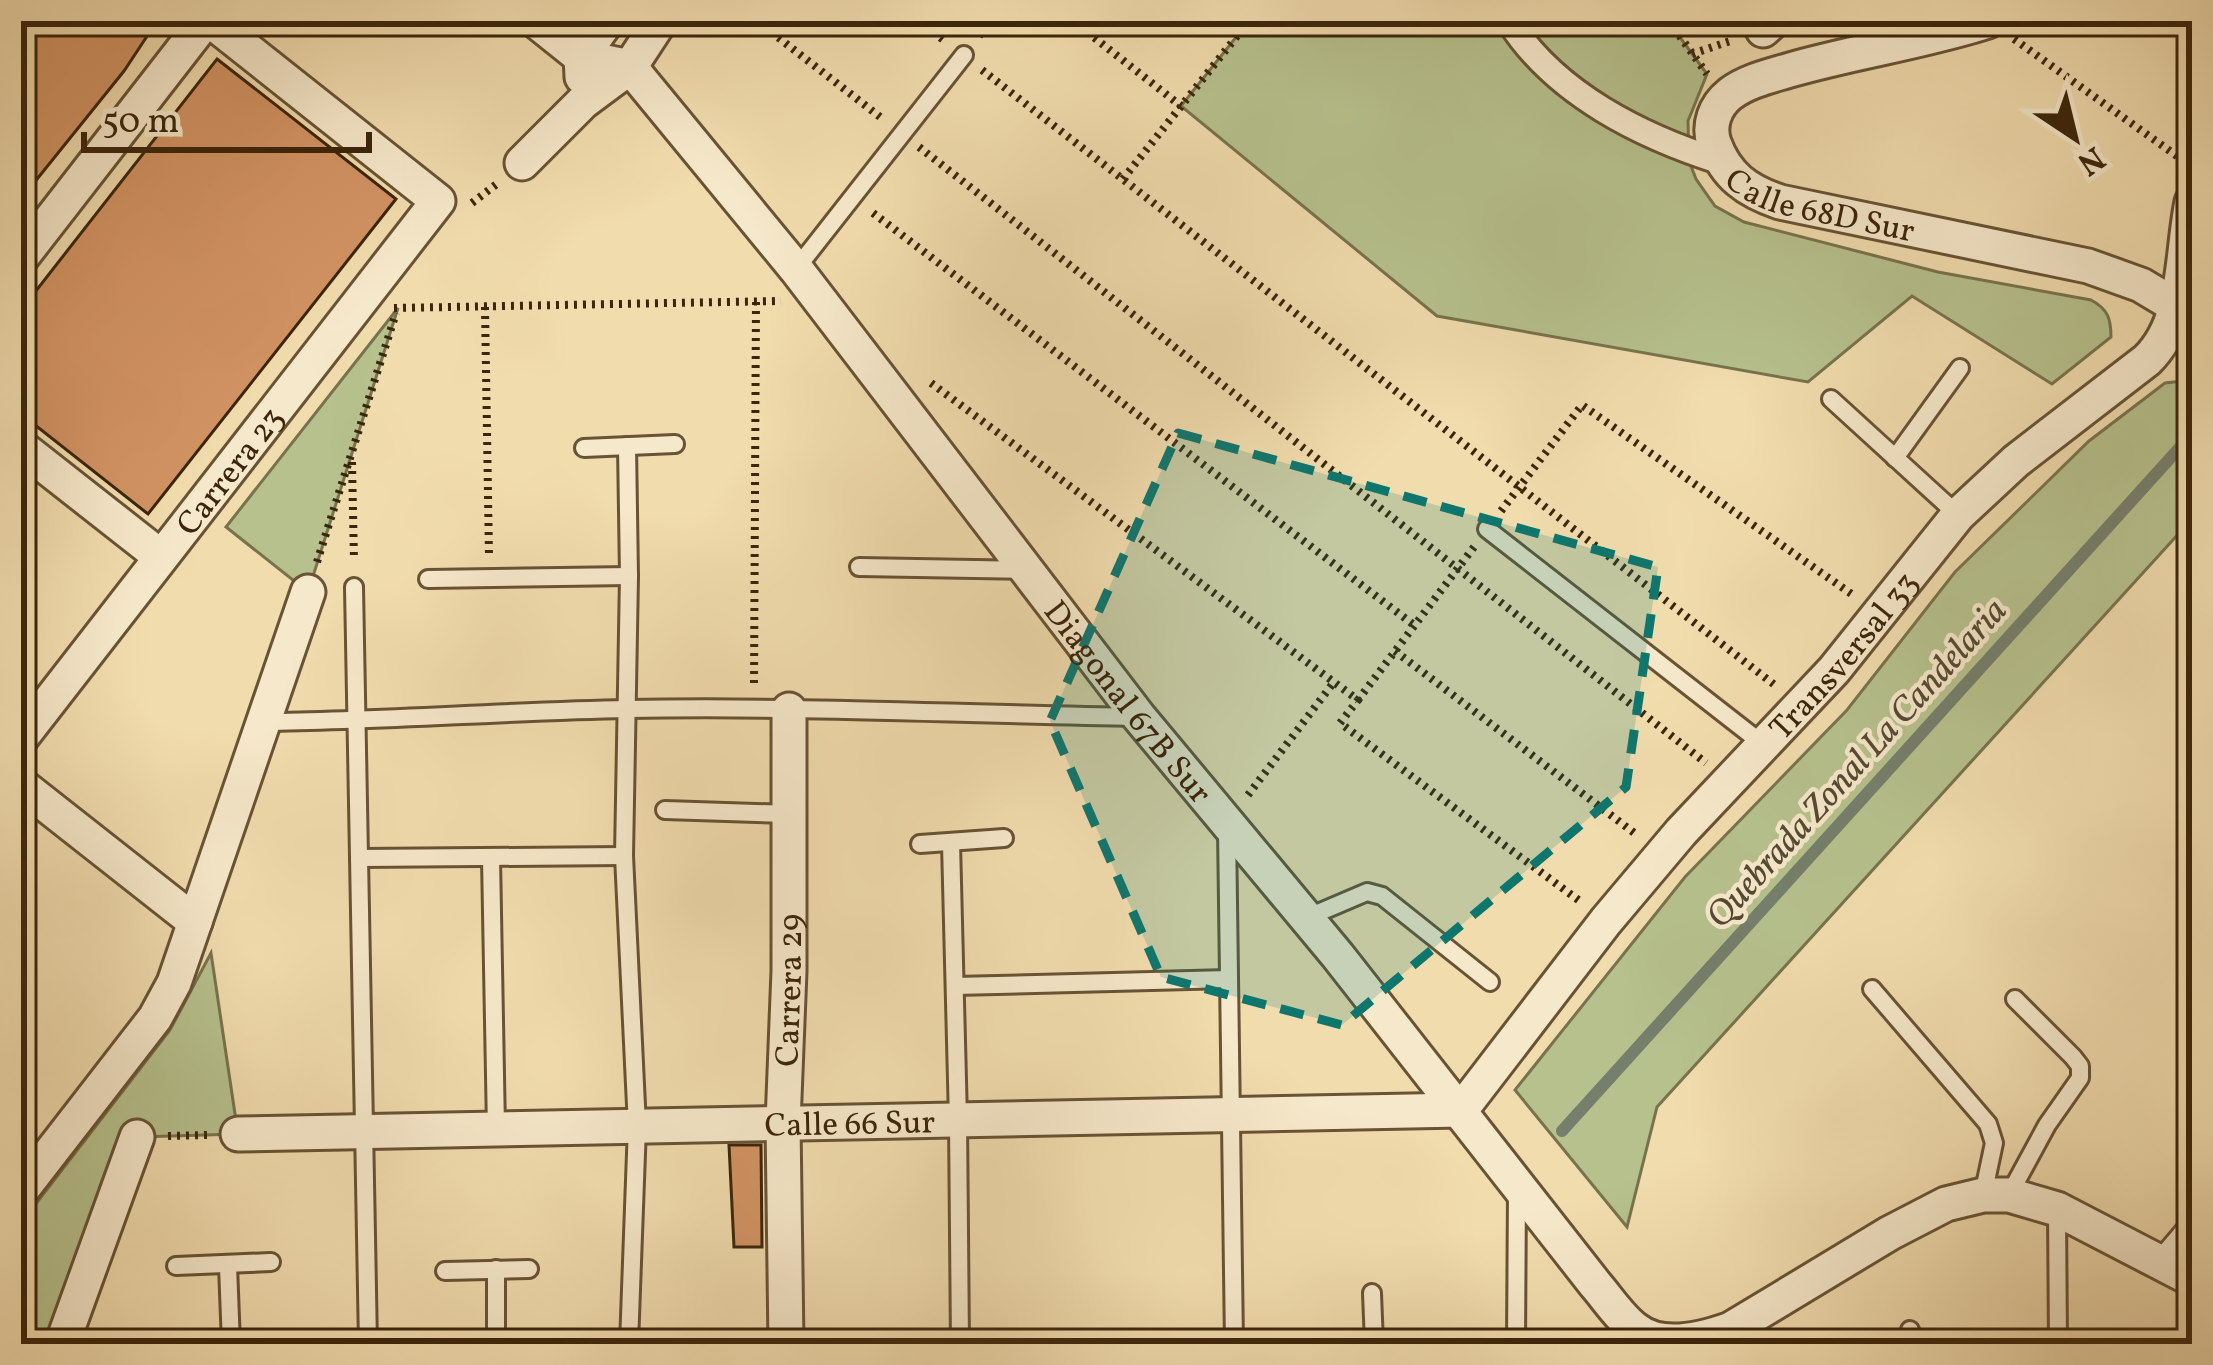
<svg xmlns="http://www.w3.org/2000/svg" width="2213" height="1365" viewBox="0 0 2213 1365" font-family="Vollkorn,serif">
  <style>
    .green { fill: #b6c18d; stroke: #78734c; stroke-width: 3 }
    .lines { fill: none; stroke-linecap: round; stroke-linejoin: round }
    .stream { stroke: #757f6c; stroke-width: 12 }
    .building { fill: #d29363; stroke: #3b250b; stroke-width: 3 }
    .service-casing { stroke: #685334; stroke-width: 22 }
    .pedestrian-casing { stroke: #685334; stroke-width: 30 }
    .minor-casing { stroke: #685334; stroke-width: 39 }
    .path { stroke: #3b250b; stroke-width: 8; stroke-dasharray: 3 6; stroke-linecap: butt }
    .service { stroke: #f6e8ca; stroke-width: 16 }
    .pedestrian { stroke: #f6e8ca; stroke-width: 24 }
    .minor { stroke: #f6e8ca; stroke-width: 33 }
    .marked { fill: #0f766e; fill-opacity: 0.2; stroke: #0f766e; stroke-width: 9; stroke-dasharray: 24 15; stroke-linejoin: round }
    .labels { text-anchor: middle; stroke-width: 9; stroke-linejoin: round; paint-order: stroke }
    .street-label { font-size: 33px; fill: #3b250b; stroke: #f6e8ca }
    .water-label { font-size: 36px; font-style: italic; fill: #534a33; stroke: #f6e8ca }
  </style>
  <rect width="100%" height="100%" fill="#f1dcae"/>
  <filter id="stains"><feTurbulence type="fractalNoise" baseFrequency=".00167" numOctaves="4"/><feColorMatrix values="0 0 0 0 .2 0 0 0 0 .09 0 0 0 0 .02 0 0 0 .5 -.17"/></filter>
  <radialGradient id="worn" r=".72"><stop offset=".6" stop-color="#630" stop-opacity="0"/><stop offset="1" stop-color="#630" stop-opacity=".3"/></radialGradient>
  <!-- green -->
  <g class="green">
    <path d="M1249,21H1668L1707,74L1688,121L1689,161L1696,179L1715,206L1744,222L1938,272L2091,300C2108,309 2111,319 2111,337L2052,384L1912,296L1808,382L1437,316L1181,106Z"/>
    <path d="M398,308L308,592L226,527Z"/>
    <path d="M2192,380V519L1657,1107L1627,1227L1515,1090L1685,877L1847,710L1955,572L2089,441L2165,383Z"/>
    <path d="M211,953L238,1134L137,1137L62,1344H21V1223L170,1030Z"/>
  </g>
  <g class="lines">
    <!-- stream -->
    <path class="stream" d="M1562,1131L2192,434"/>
  </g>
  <!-- building -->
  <g class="building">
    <path d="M21,21H157L124,71L21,199Z"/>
    <path d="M217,59L396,199L148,514L21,414V310Z"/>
    <path d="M729,1145H761L762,1247H734Z"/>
  </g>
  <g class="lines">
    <defs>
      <g id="service">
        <path d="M796,269L964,55"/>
        <path d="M1831,399L1958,515"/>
        <path d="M627,446L629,576L624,856L637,1126L629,1344"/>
        <path d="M584,448L675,444"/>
        <path d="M1895,458L1960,368"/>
        <path d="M1487,529L1764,745"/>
        <path d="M859,567L1026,570"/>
        <path d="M428,579L629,576"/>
        <path d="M354,587L368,1344"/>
        <path d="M263,722C385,721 506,711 628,709C798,706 968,714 1138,717"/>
        <path d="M665,810L789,814"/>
        <path d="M1227,829L1234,1344"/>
        <path d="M951,843L958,1120L960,1344"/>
        <path d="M920,844L1004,838"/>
        <path d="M359,858L624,856"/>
        <path d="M491,858L496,1129"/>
        <path d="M1306,918L1367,892L1382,896L1490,982"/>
        <path d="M955,986L1229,979"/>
        <path d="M1872,989L1988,1124L1994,1143L1983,1195"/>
        <path d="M2009,1195L2047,1125L2080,1078V1066L2073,1057L2015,999"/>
        <path d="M2057,1210L2058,1344"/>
        <path d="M2158,1261L2192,1221"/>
        <path d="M176,1266L271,1262"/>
        <path d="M228,1266L231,1344"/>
        <path d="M445,1271L529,1269"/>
        <path d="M1372,1293L1374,1344"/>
        <path d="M1910,1330L1911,1344"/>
        <path d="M496,1344V1269"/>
        <path d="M1516,1344L1517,1190"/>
      </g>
      <path id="pedestrian" d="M1509,21C1555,94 1642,137 1722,162"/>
      <g id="minor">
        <path d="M536,21L581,57L630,67"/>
        <path id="s1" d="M1988,21C1923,42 1856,51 1790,70C1770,76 1747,81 1730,94C1715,106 1708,125 1714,143C1726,176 1747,191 1780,202L2088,266L2141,285L2191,315"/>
        <path d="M1763,30L1773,21"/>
        <path id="s2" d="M630,67L796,269L1139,717L1338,956L1595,1284C1608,1299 1620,1318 1635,1329C1661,1350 1703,1339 1731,1329L1890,1233L1946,1204L1983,1195H2009L2057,1209L2192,1279"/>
        <path d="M582,77L581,57L607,21"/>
        <path d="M522,163L583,102L630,67L660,21"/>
        <path d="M21,258L205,21"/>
        <path d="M21,447L161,557"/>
        <path id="s3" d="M21,738L438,201L211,21"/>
        <path d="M21,785L195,922"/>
        <path id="s4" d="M238,1134L1461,1110L1606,921L1681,832L1834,670L1958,515L2016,461L2147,360C2187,321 2181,256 2192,202"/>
        <path d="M21,1191L155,1018L174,983L308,592"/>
        <path d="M62,1344L137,1137"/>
        <path id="s5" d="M786,1344L783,1123L789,971V710"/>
      </g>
    </defs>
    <!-- service casing -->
    <use href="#service" class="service-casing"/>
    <!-- pedestrian casing -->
    <use href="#pedestrian" class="pedestrian-casing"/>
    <!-- minor casing -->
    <use href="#minor" class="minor-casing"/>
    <!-- path -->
    <g class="path">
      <path d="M757,21L884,120"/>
      <path d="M919,21L946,42"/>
      <path d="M1073,21L1181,106"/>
      <path d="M1225,21L1240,32"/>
      <path d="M1669,21L1707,74"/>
      <path d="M979,36L991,21"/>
      <path d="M2014,39L2192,167"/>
      <path d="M1692,54L1733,40"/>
      <path d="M982,70L1776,686"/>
      <path d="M919,147L1706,763"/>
      <path d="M1123,179L1249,21"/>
      <path d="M472,203L498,183"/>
      <path d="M873,213L1414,625"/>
      <path d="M485,307L489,557"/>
      <path d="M394,308L781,301"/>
      <path d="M931,383L1358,700L1340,723L1581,902"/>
      <path d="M352,462L354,561"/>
      <path d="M1501,511L1582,405L1853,595"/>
      <path d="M317,562L396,313"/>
      <path d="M1395,651L1637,835"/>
      <path d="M754,683L756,301"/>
      <path d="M1358,700L1474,547"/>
      <path d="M1248,795L1334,682"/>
      <path d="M168,1136L207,1135"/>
    </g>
    <!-- service -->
    <use href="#service" class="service"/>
    <!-- pedestrian -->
    <use href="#pedestrian" class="pedestrian"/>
    <!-- minor -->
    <use href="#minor" class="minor"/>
  </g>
  <!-- marked area -->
  <path class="marked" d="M1178,433L1658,567L1626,787L1342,1025L1161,977L1050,721Z"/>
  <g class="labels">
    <!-- street labels -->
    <g class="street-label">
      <text dy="12" stroke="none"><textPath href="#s1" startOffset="456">Calle 68D Sur</textPath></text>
      <text dy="12" stroke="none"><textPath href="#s3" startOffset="339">Carrera 23</textPath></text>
      <text dy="12" stroke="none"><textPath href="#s4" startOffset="1818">Transversal 33</textPath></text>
      <text dy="12" stroke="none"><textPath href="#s2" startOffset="807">Diagonal 67B Sur</textPath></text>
      <text dy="12" stroke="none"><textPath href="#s5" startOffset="354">Carrera 29</textPath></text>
      <text dy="12" stroke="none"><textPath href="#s4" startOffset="612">Calle 66 Sur</textPath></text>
    </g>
    <!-- water labels -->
    <g class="water-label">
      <text transform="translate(1855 762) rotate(-48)" y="13">Quebrada Zonal La Candelaria</text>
    </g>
  </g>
  <!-- margin -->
  <rect width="2213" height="1365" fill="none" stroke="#f1dcae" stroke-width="72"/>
  <rect x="24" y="24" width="2165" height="1317" fill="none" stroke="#3b250b" stroke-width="6"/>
  <rect x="36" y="36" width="2141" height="1293" fill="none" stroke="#3b250b" stroke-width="3"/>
  <!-- north arrow -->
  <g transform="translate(2075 138) rotate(145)" stroke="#f6e8ca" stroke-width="9" paint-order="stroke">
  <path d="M0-9L21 45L0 30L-21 45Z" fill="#3b250b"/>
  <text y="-18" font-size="33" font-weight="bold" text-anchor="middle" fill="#3b250b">N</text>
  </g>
  <!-- scale -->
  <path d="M84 132v18h285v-18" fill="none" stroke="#3b250b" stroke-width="6"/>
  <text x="102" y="132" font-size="36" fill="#3b250b" stroke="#f6e8ca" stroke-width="9" paint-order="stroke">50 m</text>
  <rect width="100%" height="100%" filter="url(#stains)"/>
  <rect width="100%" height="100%" fill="url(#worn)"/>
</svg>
